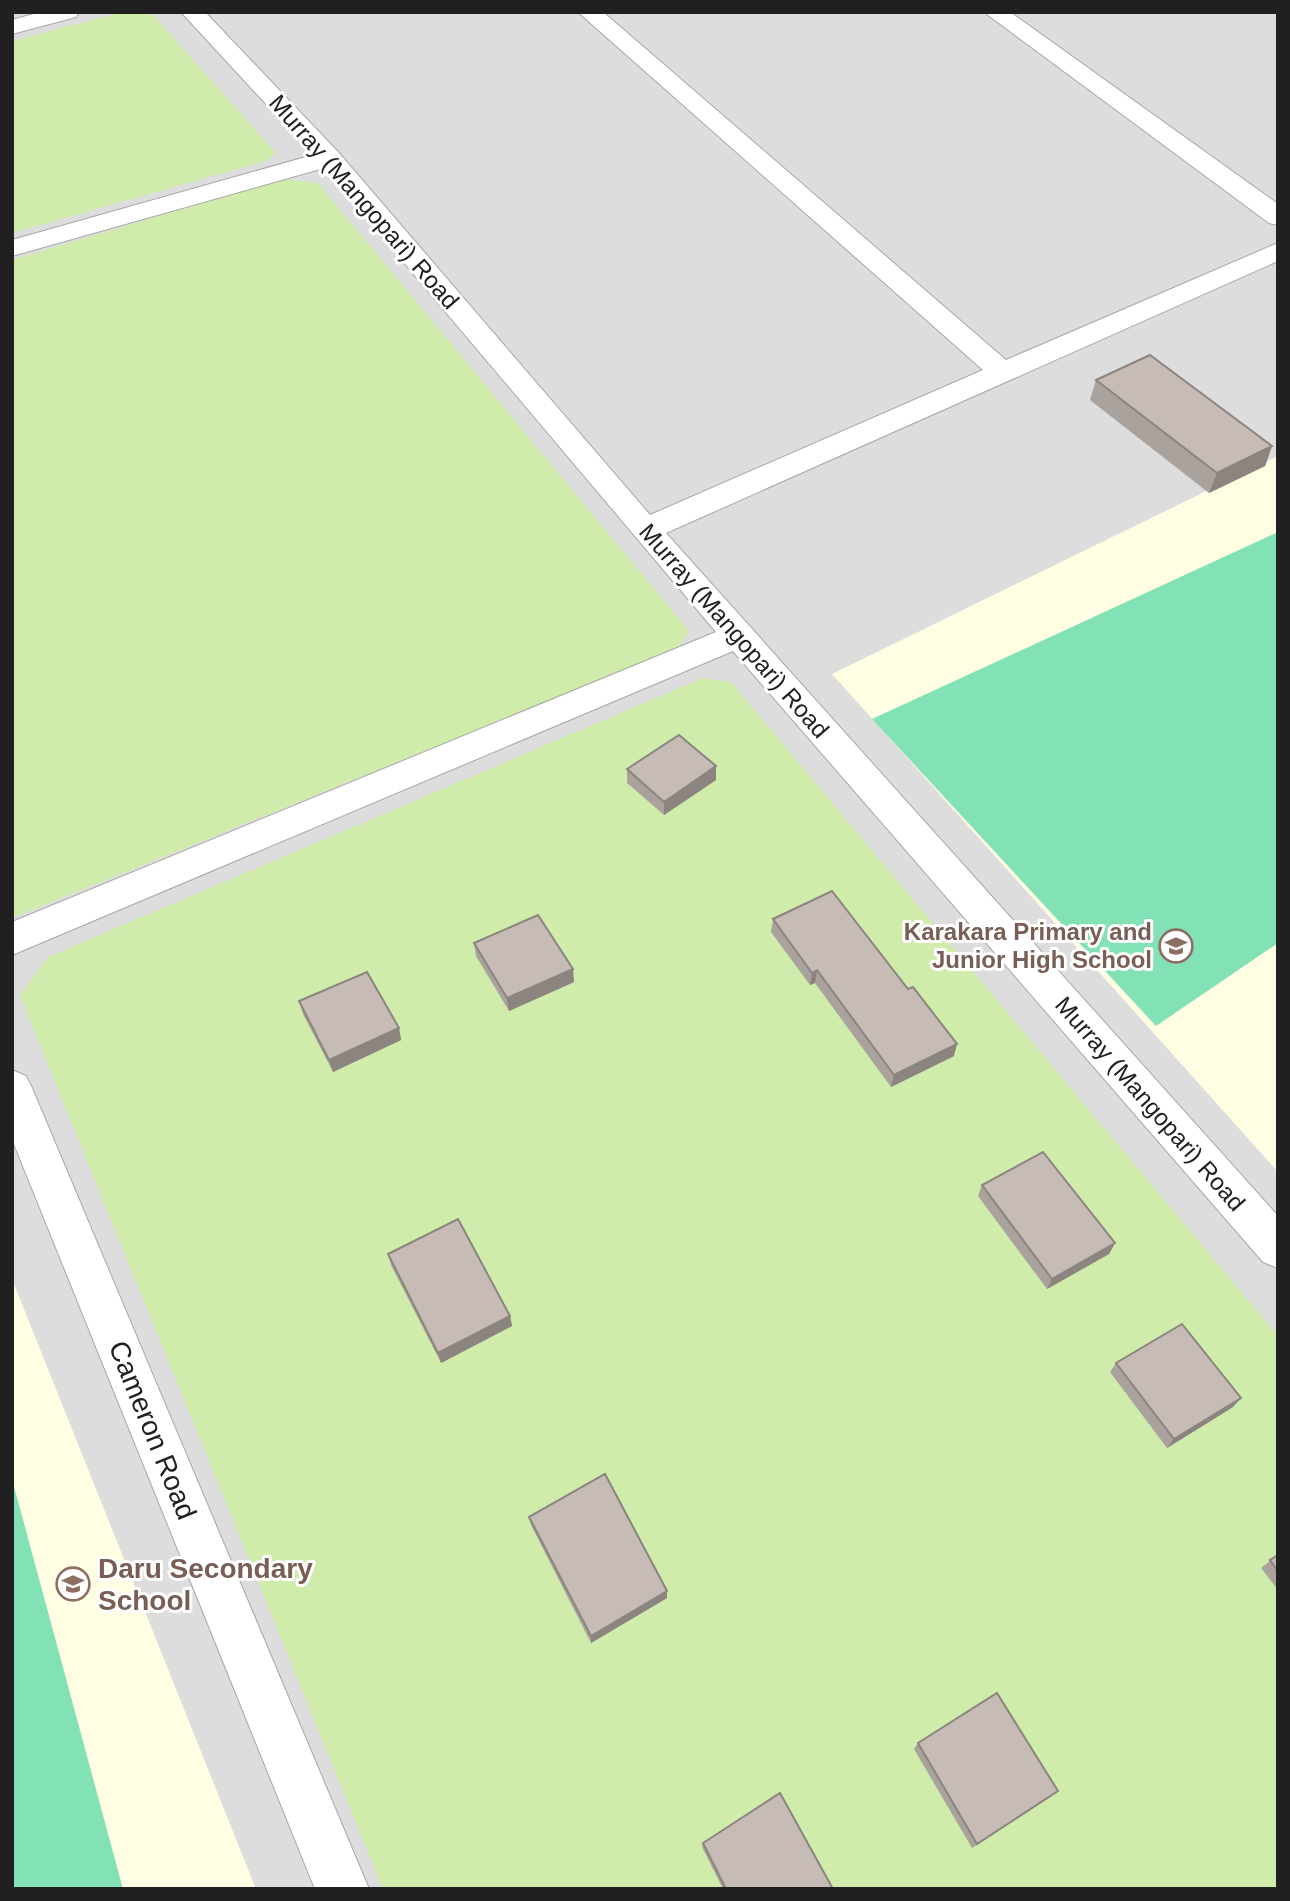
<svg xmlns="http://www.w3.org/2000/svg" width="1290" height="1901" viewBox="0 0 1290 1901" font-family="Arial,sans-serif">
  <style>
    .residential { fill: #dedddd }
    .education { fill: #fffde2 }
    .grass { fill: #d0ecab }
    .pitch { fill: #82e2b6 }
    .lines { fill: none; stroke-linecap: round; stroke-linejoin: round }
    .minor-casing { stroke: #a7a7a7; stroke-width: 2 }
    .minor { fill: #fff; fill-rule: evenodd }
    .wall { fill: #aaa29c }
    .shaded-wall { fill: #8b847f }
    .building { fill: #c6bcb5; stroke: #8b847f; stroke-width: 2 }
    .labels { text-anchor: middle; stroke-width: 6; stroke-linejoin: round; paint-order: stroke }
    .street-label { font-size: 24px; fill: #202020; stroke: #fff }
    .education-label { font-size: 24px; font-weight: bold; fill: #785e54; stroke: #fff; text-anchor: end }
    .near-street-label { font-size: 28px; fill: #202020; stroke: #fff }
    .near-education-label { font-size: 28px; font-weight: bold; fill: #785e54; stroke: #fff; text-anchor: start }
  </style>
  <rect width="100%" height="100%" fill="#f1ede7"/>
  <!-- residential -->
  <rect class="residential" x="12" y="12" width="1266" height="1877"/>
  <!-- education -->
  <g class="education">
    <path d="M1278,456V1172L832,674Z"/>
    <path d="M12,1279L256,1889H12Z"/>
  </g>
  <!-- grass -->
  <g class="grass">
    <path d="M122,12L153,15L275,152L269,160L12,233V41Z"/>
    <path d="M283,179L318,183L689,631L677,649L12,918V260Z"/>
    <path d="M703,678L731,682L1278,1336V1889H383L20,996L48,957Z"/>
  </g>
  <!-- pitch -->
  <g class="pitch">
    <path d="M1278,532V943L1156,1026L872,719Z"/>
    <path d="M12,1479L123,1889H12Z"/>
  </g>
  <g class="lines">
    <defs>
      <g id="minor">
        <path d="M41,12H79L76,17L12,34V20Z"/>
        <path d="M181,12H205L339,153L650,515L983,370L578,12H603L1006,360L1278,243V261L666,533L1278,1216V1268L1263,1262L733,651L12,955V922L716,632L324,168L12,256V240L313,155Z"/>
        <path d="M984,12H1010L1278,204V225L1269,223Z"/>
        <path d="M12,1070L26,1076L32,1088L369,1889H315L12,1139Z"/>
      </g>
    </defs>
    <!-- minor casing -->
    <use href="#minor" class="minor-casing"/>
    <!-- minor -->
    <use href="#minor" class="minor"/>
  </g>
  <!-- wall -->
  <g class="wall">
    <path d="M1096,380L1272,446L1265,466L1209,493L1090,400Z"/>
    <path d="M716,766V780L664,815L627,783V769Z"/>
    <path d="M773,919L954,1056L891,1087L815,983L810,985L771,932Z"/>
    <path d="M474,943L574,982L509,1011L476,956Z"/>
    <path d="M299,1001L399,1028L401,1040L333,1072L303,1014Z"/>
    <path d="M982,1185L1115,1243L1109,1254L1047,1289L978,1196Z"/>
    <path d="M388,1254L510,1316L512,1326L441,1363L391,1265Z"/>
    <path d="M1116,1363L1233,1407L1167,1448L1110,1372Z"/>
    <path d="M529,1517L667,1598L591,1643L531,1525Z"/>
    <path d="M1278,1555V1590L1261,1568Z"/>
    <path d="M918,1743L1052,1795L972,1848L914,1749Z"/>
    <path d="M703,1843L833,1889H723L702,1847Z"/>
  </g>
  <!-- shaded-wall -->
  <g class="shaded-wall">
    <path d="M1272,446L1265,466L1209,493L1217,473Z"/>
    <path d="M716,766V780L664,815V802Z"/>
    <path d="M573,969L574,982L509,1011L507,998Z"/>
    <path d="M817,970L815,983L810,985L812,973Z"/>
    <path d="M399,1028L401,1040L333,1072L329,1060Z"/>
    <path d="M957,1044L954,1056L891,1087L894,1075Z"/>
    <path d="M1115,1243L1109,1254L1047,1289L1052,1279Z"/>
    <path d="M510,1316L512,1326L441,1363L438,1353Z"/>
    <path d="M1241,1398L1233,1407L1167,1448L1174,1439Z"/>
    <path d="M667,1591V1598L591,1643V1636Z"/>
  </g>
  <!-- building -->
  <g class="building">
    <path d="M1150,355L1272,446L1217,473L1096,380Z"/>
    <path d="M679,735L716,766L664,802L627,769Z"/>
    <path d="M832,891L908,989L913,987L957,1044L894,1075L817,970L812,973L773,919Z"/>
    <path d="M538,915L573,969L507,998L474,943Z"/>
    <path d="M367,972L399,1028L329,1060L299,1001Z"/>
    <path d="M1043,1152L1115,1243L1052,1279L982,1185Z"/>
    <path d="M458,1219L510,1316L438,1353L388,1254Z"/>
    <path d="M1182,1324L1241,1398L1174,1439L1116,1363Z"/>
    <path d="M605,1474L667,1591L591,1636L529,1517Z"/>
    <path d="M1278,1555V1571L1270,1560Z"/>
    <path d="M997,1693L1058,1791L977,1844L918,1743Z"/>
    <path d="M780,1793L833,1889H726L703,1843Z"/>
  </g>
  <!-- icons -->
  <defs>
    <symbol id="school-ring" viewBox="-11 -11 22 22"><circle r="9.5" fill="#fff" stroke="#8d6e63" stroke-width="1.5"/><path d="M0-5L7-2L0 1L-7-2ZM-4 1L0 2.5L4 1V4Q0 6-4 4Z" fill="#8d6e63"/></symbol>
  </defs>
  <g fill-rule="evenodd">
    <use href="#school-ring" x="1157" y="927" width="38" height="38"/>
    <use href="#school-ring" x="54" y="1565" width="38" height="38"/>
  </g>
  <g class="labels">
    <!-- street labels -->
    <g class="street-label">
      <text transform="translate(364 202) rotate(49)" y="8">Murray (Mangopari) Road</text>
      <text transform="translate(734 631) rotate(49)" y="8">Murray (Mangopari) Road</text>
      <text transform="translate(1150 1104) rotate(49)" y="8">Murray (Mangopari) Road</text>
    </g>
    <!-- education labels -->
    <g class="education-label">
      <text x="1152" y="940">Karakara Primary and<tspan x="1152" dy="28">Junior High School</tspan></text>
    </g>
    <!-- near-street labels -->
    <g class="near-street-label">
      <text transform="translate(153 1430) rotate(68)" y="10">Cameron Road</text>
    </g>
    <!-- near-education labels -->
    <g class="near-education-label">
      <text x="98" y="1578">Daru Secondary<tspan x="98" dy="32">School</tspan></text>
    </g>
  </g>
  <!-- border -->
  <rect width="1290" height="1901" fill="none" stroke="#202020" stroke-width="28"/>
</svg>
